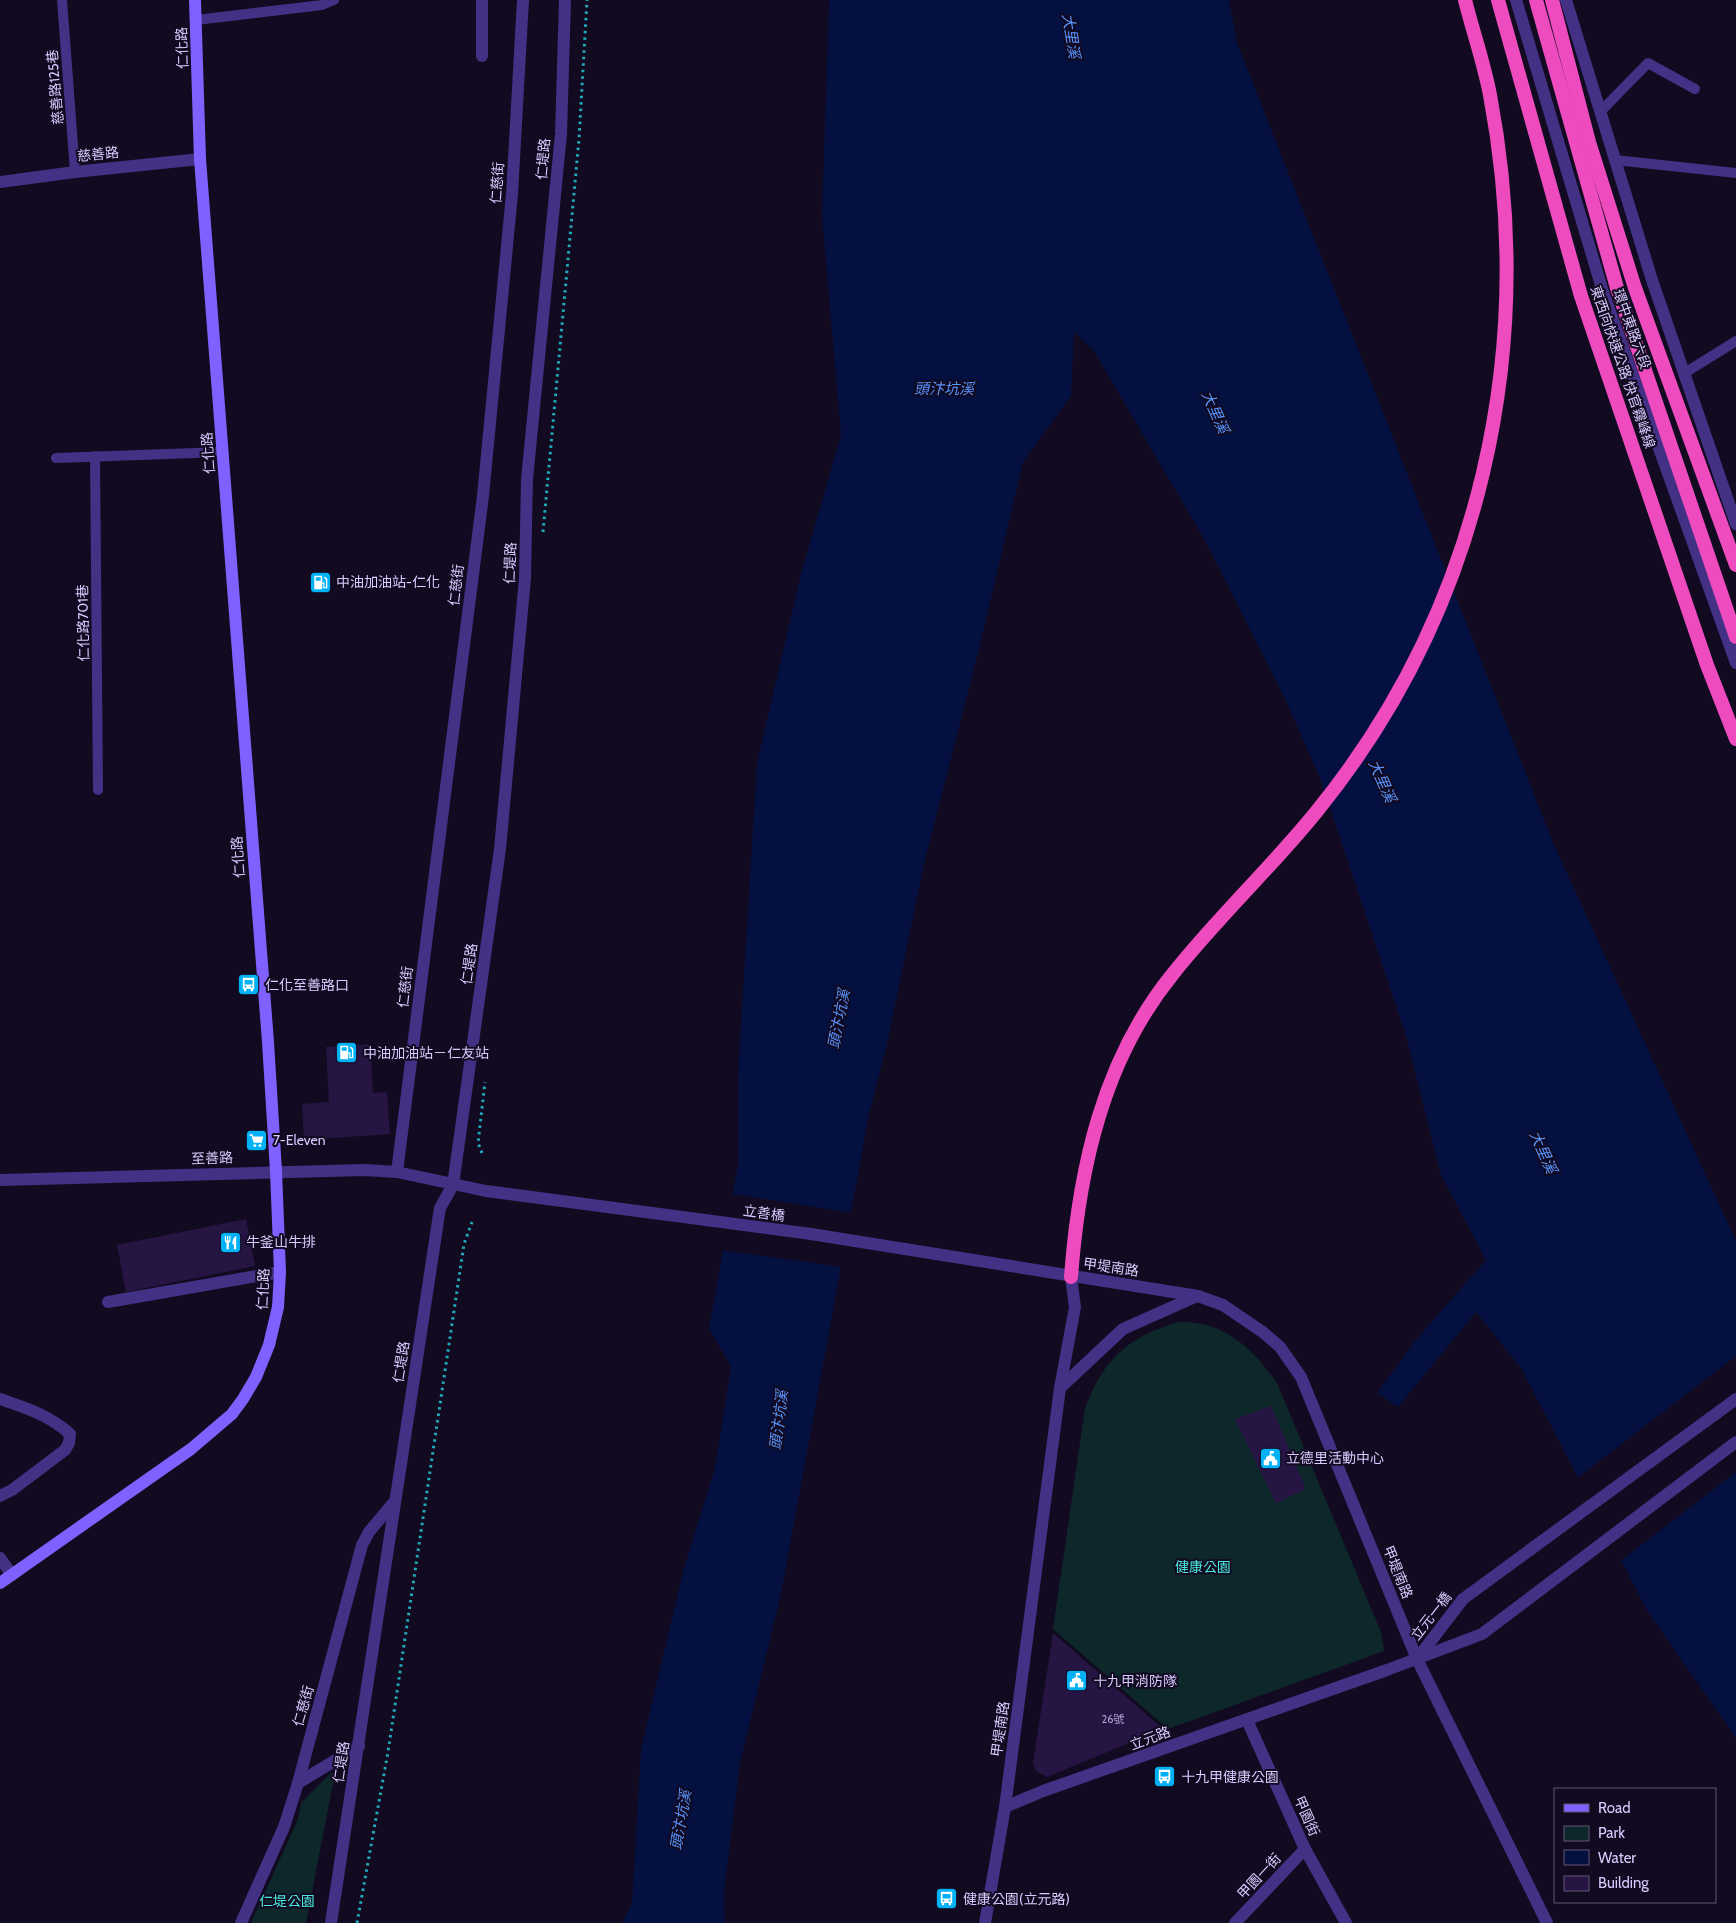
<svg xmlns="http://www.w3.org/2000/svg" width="1736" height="1923" viewBox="0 0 1736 1923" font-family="Cabin,'Noto Sans TC',sans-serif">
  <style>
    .green { fill: #0d272b }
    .water { fill: #04103f }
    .pier { fill: #120a20 }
    .building { fill: #261543 }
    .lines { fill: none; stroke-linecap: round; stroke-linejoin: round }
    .path { stroke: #21aabb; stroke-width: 3; stroke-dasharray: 2.5 4; stroke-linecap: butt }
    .service { stroke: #423184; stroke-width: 10 }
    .minor { stroke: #423184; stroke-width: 12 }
    .tertiary { stroke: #423184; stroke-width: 12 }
    .secondary { stroke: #8061ff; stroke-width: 12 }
    .trunk { stroke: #ee4bbe; stroke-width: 14 }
    .labels { text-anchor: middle; stroke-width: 4; stroke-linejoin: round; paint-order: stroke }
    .number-label { font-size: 11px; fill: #ac9dd0 }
    .street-label { font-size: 14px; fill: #d9caff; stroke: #120a20 }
    .poi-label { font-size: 14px; fill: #d9caff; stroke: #120a20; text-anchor: start }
    .park-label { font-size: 14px; fill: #4aeade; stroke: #120a20 }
    .water-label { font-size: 15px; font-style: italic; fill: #5895ff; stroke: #120a20 }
  </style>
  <rect width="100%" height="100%" fill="#120a20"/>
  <!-- green -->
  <g class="green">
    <path d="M1179,1322C1225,1321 1252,1348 1277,1383L1381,1632L1384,1651L1168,1729L1053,1629L1085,1408C1103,1360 1128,1336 1179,1322Z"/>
    <path d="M331,1773H335L306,1923H251L298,1819L301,1803Z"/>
  </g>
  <!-- water -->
  <path class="water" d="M829,0H1229L1237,43L1554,845L1736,1241V1738L1648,1612L1521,1368L1476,1312L1398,1407L1377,1393L1415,1341L1486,1260L1441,1175L1407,1039L1320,778L1287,703L1207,544L1094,351L1074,332L1071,396L1023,462L979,649L924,864L887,1044L869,1114L781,1594L740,1763L724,1891L725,1923H622L632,1904L641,1749L684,1568L715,1468L731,1366L709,1329L738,1165V1073L757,763L801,574L841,435L822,216Z"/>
  <!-- pier -->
  <g class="pier">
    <path d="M731,1194L854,1213L843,1267L720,1250Z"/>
    <path d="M1736,1356V1472L1619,1562L1576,1479Z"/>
  </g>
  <!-- building -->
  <g class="building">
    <path d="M370,1044L373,1093L387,1092L390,1134L304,1140L302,1104L329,1102L326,1047Z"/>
    <path d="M246,1219L255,1266L126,1292L117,1245Z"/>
    <path d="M1271,1406L1306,1489L1276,1503L1235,1419Z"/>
    <path d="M1053,1633L1163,1729L1047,1777L1036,1771L1033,1763Z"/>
  </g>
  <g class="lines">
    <!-- path -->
    <g class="path">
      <path d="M543,532L579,139L587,0"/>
      <path d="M482,1153L478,1143L485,1082"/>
      <path d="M357,1923L388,1752L464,1244L472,1222"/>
    </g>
    <!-- service -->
    <g class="service">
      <path d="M62,0L75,172"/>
      <path d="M196,20L322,5L334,0"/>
      <path d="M1600,112L1648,63L1695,89"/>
      <path d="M1615,160L1736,173"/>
      <path d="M1683,374L1736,341"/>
      <path d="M95,456L98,790"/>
      <path d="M56,458L223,452"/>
    </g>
    <!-- minor -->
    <g class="minor">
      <path d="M482,56V0"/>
      <path d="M0,182L75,172L200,159"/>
      <path d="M397,1172L483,496L512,194L523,0"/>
      <path d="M0,1180L364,1170L397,1172L486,1191L811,1234L1198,1296L1223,1305L1264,1333L1280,1347L1301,1377L1417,1659L1547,1923"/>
      <path d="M108,1302L280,1272"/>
      <path d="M1060,1388L1123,1329L1197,1296"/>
      <path d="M0,1399C26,1408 49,1415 70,1434L69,1443L65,1450L12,1490L0,1496"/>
      <path d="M0,1558L12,1575"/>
      <path d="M1417,1659L1463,1599L1736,1399"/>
      <path d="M1247,1720L1305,1849L1346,1923"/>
      <path d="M298,1783L359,1746"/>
      <path d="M1005,1807L1043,1791L1387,1670L1482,1634L1736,1442"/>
      <path d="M241,1923L284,1827L298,1783L362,1545L369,1532L394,1502"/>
      <path d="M331,1923L440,1208L453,1185L500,849L525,578L527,479L561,134L565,0"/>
      <path d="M985,1923L1005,1807L1060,1388L1075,1307L1071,1277"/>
      <path d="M1235,1923L1305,1849"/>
    </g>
    <!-- tertiary -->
    <g class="tertiary">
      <path d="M1516,0L1603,292L1736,663"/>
      <path d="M1566,0L1652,280L1736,524"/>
    </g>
    <!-- secondary -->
    <path class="secondary" d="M0,1583L191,1449L232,1414L243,1399L256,1377L269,1345L278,1307L280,1272L276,1171L268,1042L200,159L195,0"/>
    <!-- trunk -->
    <g class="trunk">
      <path d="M1498,0L1581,296L1707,665L1736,739"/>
      <path d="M1536,0L1617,288L1736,637"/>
      <path d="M1552,0L1589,142L1635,288L1736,565"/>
      <path d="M1071,1277C1079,1169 1103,1060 1172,975C1217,918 1271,868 1317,811C1481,609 1538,350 1490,95C1484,63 1473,32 1465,0"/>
    </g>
  </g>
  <!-- icons -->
  <defs>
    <symbol id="fuel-square" viewBox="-11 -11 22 22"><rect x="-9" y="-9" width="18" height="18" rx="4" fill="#00b2f5" stroke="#120a20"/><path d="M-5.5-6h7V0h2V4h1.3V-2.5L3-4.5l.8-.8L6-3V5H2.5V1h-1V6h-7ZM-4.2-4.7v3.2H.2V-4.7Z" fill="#fff"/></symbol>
    <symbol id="bus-square" viewBox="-11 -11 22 22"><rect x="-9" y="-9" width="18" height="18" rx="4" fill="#00b2f5" stroke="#120a20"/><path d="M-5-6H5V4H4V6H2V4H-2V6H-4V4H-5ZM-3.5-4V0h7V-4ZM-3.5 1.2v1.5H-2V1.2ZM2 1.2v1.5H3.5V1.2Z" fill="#fff"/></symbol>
    <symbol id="supermarket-square" viewBox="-11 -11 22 22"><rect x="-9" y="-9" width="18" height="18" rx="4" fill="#00b2f5" stroke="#120a20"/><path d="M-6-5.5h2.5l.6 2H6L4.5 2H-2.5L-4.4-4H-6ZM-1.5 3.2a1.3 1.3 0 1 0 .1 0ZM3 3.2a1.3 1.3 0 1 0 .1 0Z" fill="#fff"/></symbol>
    <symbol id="restaurant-square" viewBox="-11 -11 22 22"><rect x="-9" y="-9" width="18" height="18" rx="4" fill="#00b2f5" stroke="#120a20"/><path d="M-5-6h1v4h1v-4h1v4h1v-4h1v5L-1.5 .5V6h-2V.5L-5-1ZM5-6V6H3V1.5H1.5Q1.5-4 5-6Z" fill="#fff"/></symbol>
    <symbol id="civic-square" viewBox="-11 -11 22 22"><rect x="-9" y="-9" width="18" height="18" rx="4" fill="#00b2f5" stroke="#120a20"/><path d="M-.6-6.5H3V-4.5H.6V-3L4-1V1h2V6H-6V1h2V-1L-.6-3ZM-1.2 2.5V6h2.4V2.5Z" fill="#fff"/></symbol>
  </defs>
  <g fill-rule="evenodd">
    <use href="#fuel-square" x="308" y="570" width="25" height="25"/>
    <use href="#bus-square" x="236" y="972" width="25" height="25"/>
    <use href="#fuel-square" x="334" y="1040" width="25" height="25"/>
    <use href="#supermarket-square" x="244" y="1128" width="25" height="25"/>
    <use href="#restaurant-square" x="218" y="1230" width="25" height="25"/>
    <use href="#civic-square" x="1258" y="1446" width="25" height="25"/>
    <use href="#civic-square" x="1064" y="1668" width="25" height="25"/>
    <use href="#bus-square" x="1152" y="1764" width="25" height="25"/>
    <use href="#bus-square" x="934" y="1886" width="25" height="25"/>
  </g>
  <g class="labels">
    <!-- number labels -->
    <g class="number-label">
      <text x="1113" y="1723">26號</text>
    </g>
    <!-- street labels -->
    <g class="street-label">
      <text transform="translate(182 48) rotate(-92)" y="5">仁化路</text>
      <text transform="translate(55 87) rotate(-95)" y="5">慈善路125巷</text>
      <text transform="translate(98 154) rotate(-6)" y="5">慈善路</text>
      <text transform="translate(543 159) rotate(-85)" y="5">仁堤路</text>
      <text transform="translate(497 183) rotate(-86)" y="5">仁慈街</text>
      <text transform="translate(1632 329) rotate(70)" y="5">環中東路六段</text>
      <text transform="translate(1623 367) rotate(71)" y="5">東西向快速公路 快官霧峰線</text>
      <text transform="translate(208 453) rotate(-94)" y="5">仁化路</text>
      <text transform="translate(510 563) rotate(-88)" y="5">仁堤路</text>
      <text transform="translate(456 585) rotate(-83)" y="5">仁慈街</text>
      <text transform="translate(83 623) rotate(-91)" y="5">仁化路701巷</text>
      <text transform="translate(238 857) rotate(-94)" y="5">仁化路</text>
      <text transform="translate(469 964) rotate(-82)" y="5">仁堤路</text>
      <text transform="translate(405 987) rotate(-83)" y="5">仁慈街</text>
      <text transform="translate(212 1158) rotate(-2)" y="5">至善路</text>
      <text transform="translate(764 1213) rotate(8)" y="5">立善橋</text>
      <text transform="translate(1111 1267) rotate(8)" y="5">甲堤南路</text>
      <text transform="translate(263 1289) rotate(-87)" y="5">仁化路</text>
      <text transform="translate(401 1362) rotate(-81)" y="5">仁堤路</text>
      <text transform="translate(1398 1572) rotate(68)" y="5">甲堤南路</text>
      <text transform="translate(1431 1616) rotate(-52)" y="5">立元一橋</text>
      <text transform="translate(303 1706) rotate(-74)" y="5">仁慈街</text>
      <text transform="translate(1000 1729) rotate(-82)" y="5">甲堤南路</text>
      <text transform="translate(1150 1738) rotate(-20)" y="5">立元路</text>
      <text transform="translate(341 1762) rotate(-82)" y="5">仁堤路</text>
      <text transform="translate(1307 1816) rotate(66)" y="5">甲園街</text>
      <text transform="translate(1259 1876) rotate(-47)" y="5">甲園一街</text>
    </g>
    <!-- poi labels -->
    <g class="poi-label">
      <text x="336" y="587">中油加油站-仁化</text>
      <text x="265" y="990">仁化至善路口</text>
      <text x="363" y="1058">中油加油站－仁友站</text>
      <text x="273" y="1145">7-Eleven</text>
      <text x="246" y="1247">牛釜山牛排</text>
      <text x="1286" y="1463">立德里活動中心</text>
      <text x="1093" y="1686">十九甲消防隊</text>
      <text x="1181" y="1782">十九甲健康公園</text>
      <text x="963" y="1904">健康公園(立元路)</text>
    </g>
    <!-- park labels -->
    <g class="park-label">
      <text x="1203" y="1572">健康公園</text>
      <text x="287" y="1906">仁堤公園</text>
    </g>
    <!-- water labels -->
    <g class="water-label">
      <text transform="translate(1071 36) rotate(81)" y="5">大里溪</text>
      <text x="944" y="394">頭汴坑溪</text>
      <text transform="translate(1215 412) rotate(66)" y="5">大里溪</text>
      <text transform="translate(1382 781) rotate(66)" y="5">大里溪</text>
      <text transform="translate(839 1019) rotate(-79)" y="5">頭汴坑溪</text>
      <text transform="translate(1543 1152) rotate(66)" y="5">大里溪</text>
      <text transform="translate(779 1420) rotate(-83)" y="5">頭汴坑溪</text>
      <text transform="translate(681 1820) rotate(-80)" y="5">頭汴坑溪</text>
    </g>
  </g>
  <!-- legend -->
  <rect x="1554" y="1788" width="162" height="115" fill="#120a20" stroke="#625779"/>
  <rect x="1564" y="1804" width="25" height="8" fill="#8061ff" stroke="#625779"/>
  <text x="1598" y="1813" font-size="15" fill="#d9caff">Road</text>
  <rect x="1564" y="1826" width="25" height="15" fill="#0d272b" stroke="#625779"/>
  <text x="1598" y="1838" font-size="15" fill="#d9caff">Park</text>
  <rect x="1564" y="1850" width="25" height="15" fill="#04103f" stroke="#625779"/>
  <text x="1598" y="1863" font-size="15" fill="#d9caff">Water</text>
  <rect x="1564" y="1876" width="25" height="15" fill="#261543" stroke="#625779"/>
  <text x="1598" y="1888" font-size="15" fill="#d9caff">Building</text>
</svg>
